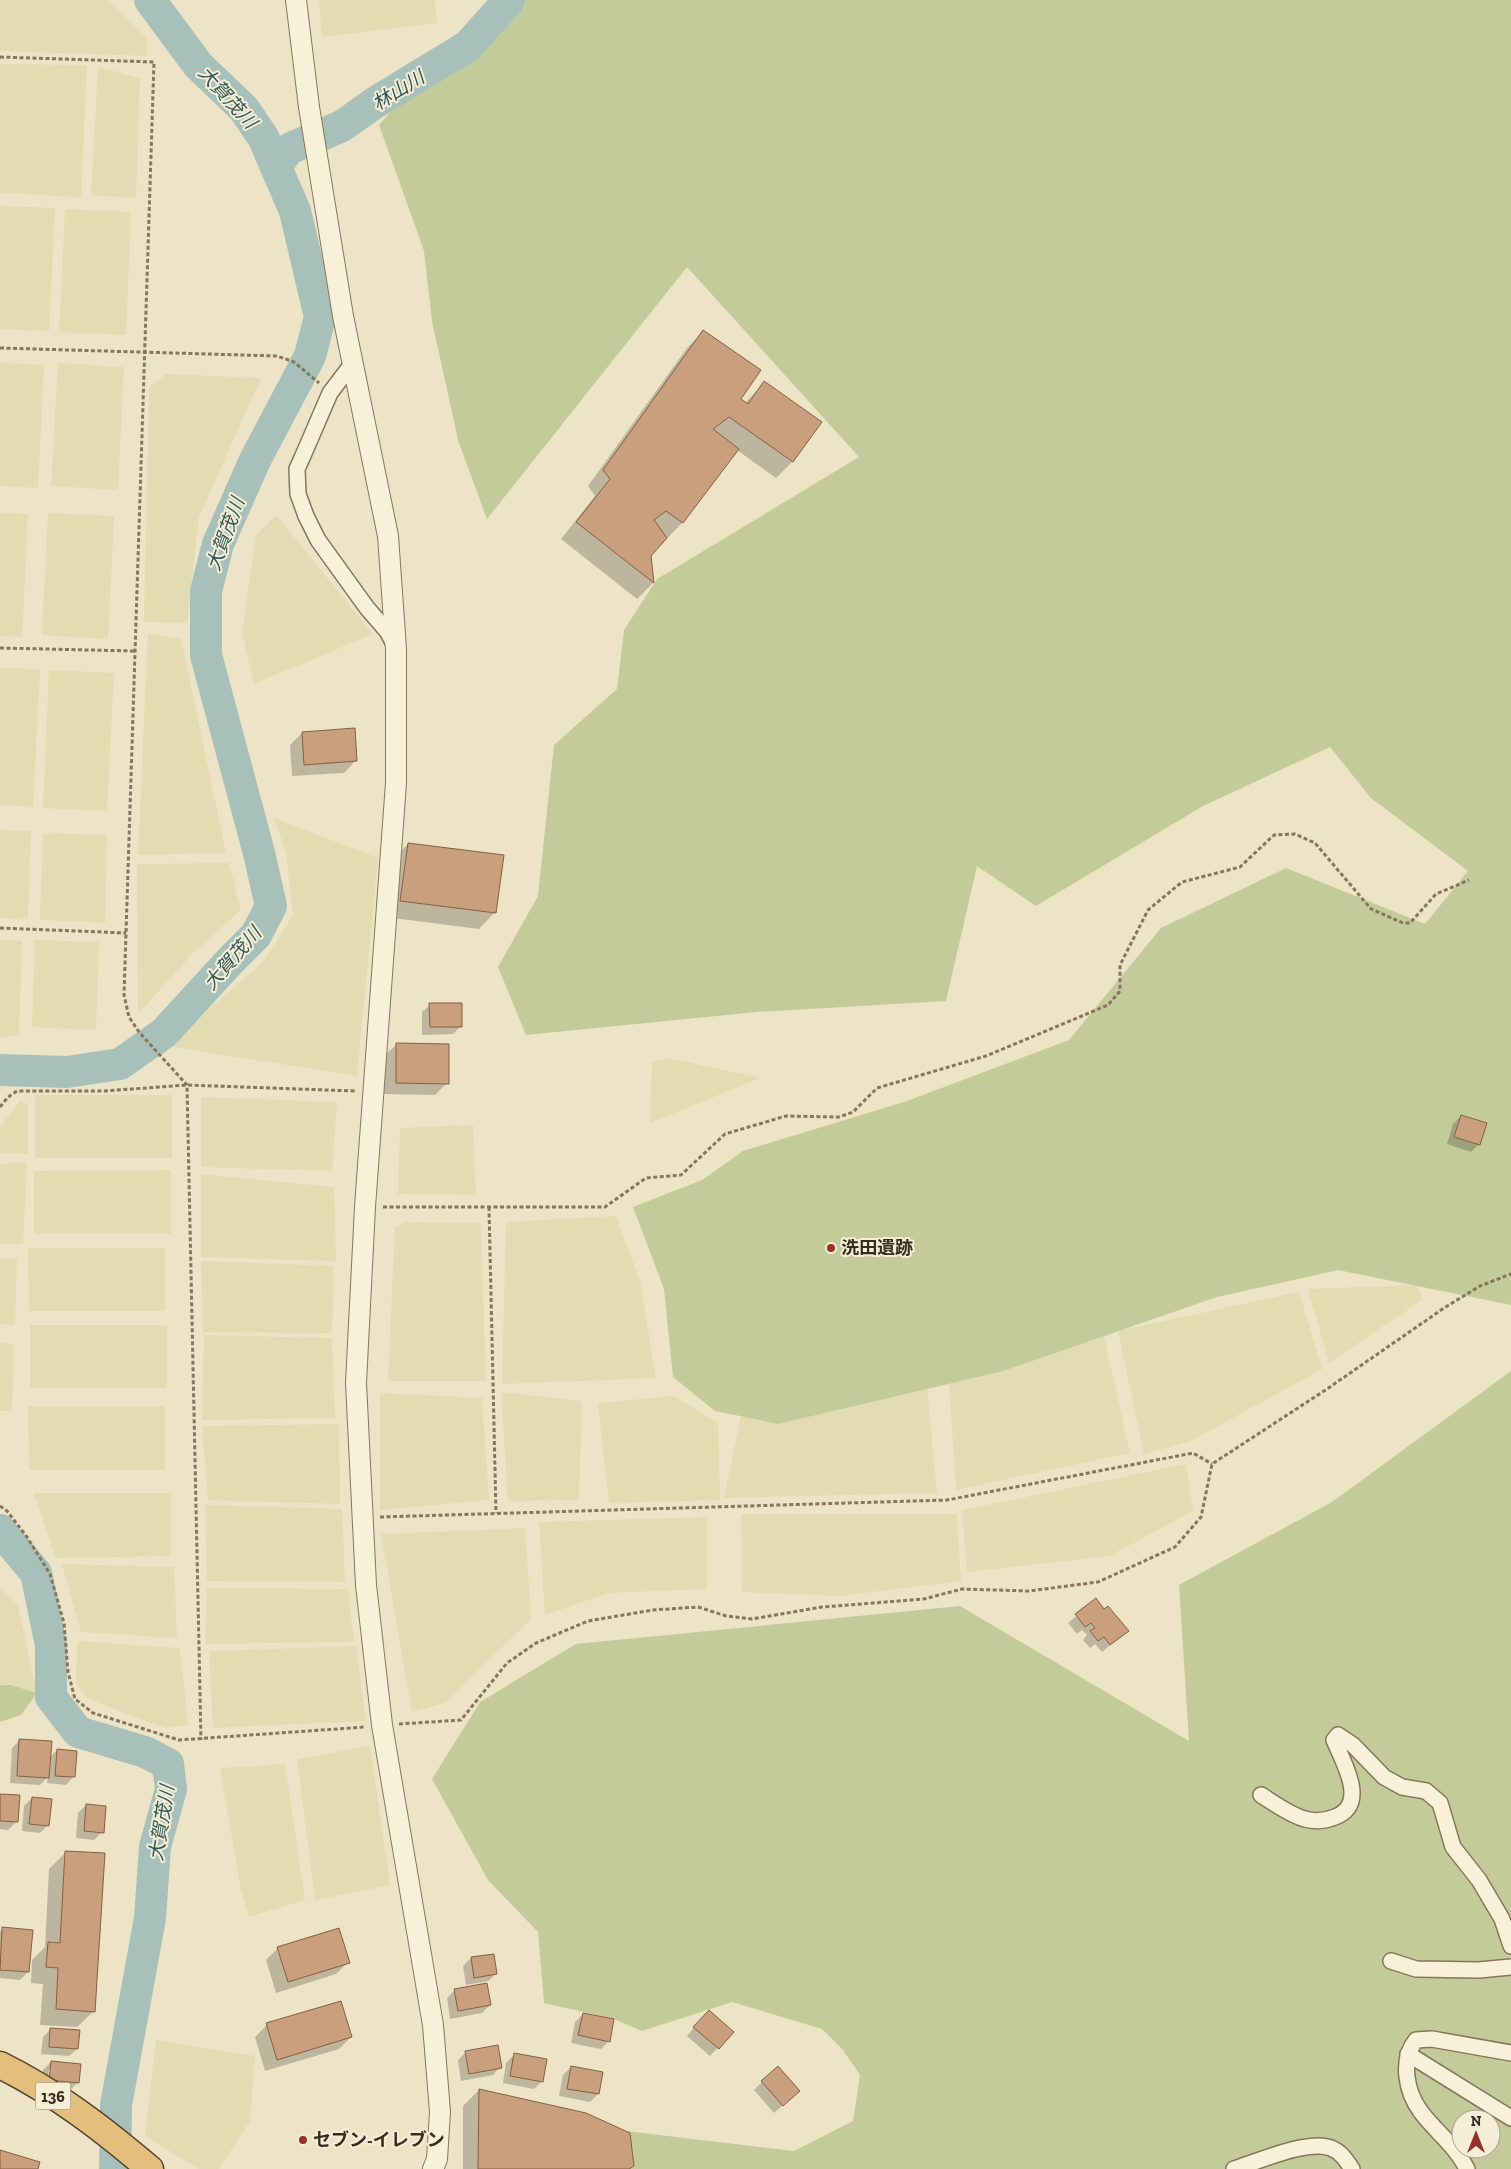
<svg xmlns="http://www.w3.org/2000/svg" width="1511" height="2169" viewBox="0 0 1511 2169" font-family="'Zilla Slab','Noto Sans JP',serif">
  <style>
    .farmland { fill: #e3dcb3 }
    .green { fill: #c4cb9a; fill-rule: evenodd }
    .shadow { fill: #0003; fill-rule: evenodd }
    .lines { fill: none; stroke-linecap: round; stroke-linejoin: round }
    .river { stroke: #a7c1ba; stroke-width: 32 }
    .building { fill: #ca9f7d; stroke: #865f42 }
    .minor-casing { stroke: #88755c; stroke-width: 18 }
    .tertiary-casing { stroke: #88755c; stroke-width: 22 }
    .trunk-casing { stroke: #564330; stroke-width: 29 }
    .path { stroke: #88755c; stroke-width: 3; stroke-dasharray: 4 2.5; stroke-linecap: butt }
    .minor { stroke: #f8f0d9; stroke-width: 15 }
    .tertiary { stroke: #f8f0d9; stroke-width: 20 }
    .trunk { stroke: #e4be7c; stroke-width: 26 }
    .poi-dot { fill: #95302d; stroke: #f5edd5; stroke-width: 2 }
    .labels { text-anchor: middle; stroke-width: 4; stroke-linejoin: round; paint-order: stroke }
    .shield { fill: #f5edd5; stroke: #716656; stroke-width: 1 }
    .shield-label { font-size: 16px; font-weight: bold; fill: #382c1f }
    .poi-label { font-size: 18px; font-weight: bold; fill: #382c1f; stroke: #f5edd5; text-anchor: start }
    .water-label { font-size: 19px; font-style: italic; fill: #2f5856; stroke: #f5edd5 }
  </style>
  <rect width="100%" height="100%" fill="#ede3c6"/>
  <!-- farmland -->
  <g class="farmland">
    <path d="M0,0H109L147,39V56L0,51Z"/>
    <path d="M319,0H435L437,23L322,37Z"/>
    <path d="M0,64L87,65L81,197L0,193Z"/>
    <path d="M98,67L140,78L136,198L91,195Z"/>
    <path d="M0,206L55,208L49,331L0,329Z"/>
    <path d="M65,209L131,212L126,335L59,332Z"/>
    <path d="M0,363L44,365L38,488L0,486Z"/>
    <path d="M58,363L124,367L118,490L51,486Z"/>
    <path d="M166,374L261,378L199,517L187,623L144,622L149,387Z"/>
    <path d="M0,513L28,514L22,637L0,636Z"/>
    <path d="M48,513L114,516L108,639L42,635Z"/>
    <path d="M276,515L373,634L254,684L242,633L256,535Z"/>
    <path d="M148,633L181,639L226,853L138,855Z"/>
    <path d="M0,668L40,669L33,807L0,805Z"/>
    <path d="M49,670L114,673L107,811L43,808Z"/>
    <path d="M274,818L378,858L357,1076L167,1046L263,962L293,915L286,853Z"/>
    <path d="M0,830L31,831L28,919L0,918Z"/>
    <path d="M43,833L107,835L105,923L40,920Z"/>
    <path d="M229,863L241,910L191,955L138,1014L137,864Z"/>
    <path d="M0,940L22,941L19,1035L0,1038Z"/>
    <path d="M35,940L99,942L96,1030L32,1027Z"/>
    <path d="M668,1058L760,1078L650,1123L652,1062Z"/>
    <rect x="35" y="1095" width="137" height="63"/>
    <path d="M201,1097L337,1102L332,1171L201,1167Z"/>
    <path d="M20,1101L28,1104V1154H0V1127Z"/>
    <path d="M473,1125L476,1195L398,1194L400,1128Z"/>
    <path d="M27,1162L23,1244H0V1164Z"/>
    <path d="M171,1170V1234H34V1171Z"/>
    <path d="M201,1174L334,1187L336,1261L201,1257Z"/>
    <path d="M616,1216L640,1281L656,1378L502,1384L506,1222Z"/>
    <path d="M406,1222L478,1223L481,1227L486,1381H388L395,1227Z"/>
    <path d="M28,1248H165V1311H29Z"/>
    <path d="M17,1258L15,1325L0,1324V1259Z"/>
    <path d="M201,1261L334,1266L332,1333L203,1332Z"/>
    <path d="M1416,1285L1423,1299L1329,1363L1308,1289Z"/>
    <path d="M1299,1292L1322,1369L1191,1441L1144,1454L1118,1331Z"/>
    <rect x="30" y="1325" width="137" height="63"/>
    <path d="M204,1335L332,1338L335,1418L202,1420Z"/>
    <path d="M1104,1336L1130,1453L956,1490L949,1383Z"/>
    <path d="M0,1343L14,1344L12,1411H0Z"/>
    <path d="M927,1388L937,1493L724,1498L741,1416L778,1424Z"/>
    <path d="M501,1392L582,1401L579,1500L508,1501Z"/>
    <path d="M380,1393L482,1398L489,1500L380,1510Z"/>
    <path d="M673,1396L718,1423L720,1500L609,1503L598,1403Z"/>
    <path d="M28,1406H165V1470H29Z"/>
    <path d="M339,1424L340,1504L208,1500L202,1426Z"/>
    <path d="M1186,1464L1193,1511L1109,1556L967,1572L962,1510Z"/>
    <path d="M34,1493H171V1556L56,1558Z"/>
    <path d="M205,1505L342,1509L345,1582L207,1581Z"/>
    <path d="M741,1514H957L961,1581L840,1596L742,1592Z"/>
    <path d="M707,1517V1589L608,1593L545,1615L539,1522Z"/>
    <path d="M525,1528L531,1619L445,1703L412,1712L381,1534Z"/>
    <path d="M62,1564L174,1567L177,1638L81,1632Z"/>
    <path d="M0,1587L18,1606L37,1693L11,1685L0,1684Z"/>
    <path d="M207,1588L348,1589L354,1642L205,1644Z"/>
    <path d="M77,1641L180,1648L188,1725L165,1728L88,1699L76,1684Z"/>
    <path d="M356,1646L366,1721L213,1728L209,1651Z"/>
    <path d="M370,1746L390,1885L315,1900L297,1759Z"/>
    <path d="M285,1764L305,1900L249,1917L241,1891L220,1768Z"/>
    <path d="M156,2040L255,2056L250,2121L219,2169H199L145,2136Z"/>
  </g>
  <!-- green -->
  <g class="green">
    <path d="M509,0H1511V1305L1338,1270L1217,1297L1003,1371L778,1424L715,1411L673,1377L664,1289L633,1207L702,1180L743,1151L907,1101L1069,1040L1161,928L1286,868L1425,924L1468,871L1371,798L1330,747L1203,806L1036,906L977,866L946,1001L757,1012L526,1035L498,967L538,896L554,745L617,689L624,630L657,579L859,457L687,267L487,519L458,440L432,321L424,251L379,125L454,39Z"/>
    <path d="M1511,1371V2169H629L634,2166L626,2131L794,2151L853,2121L860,2075L843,2050L822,2029L732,2002L642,2031L614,2019L544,2003L538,1932L488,1880L432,1779L480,1702L576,1644L960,1606L1189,1741L1179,1585L1332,1502ZM1461,2119H1491V2149H1461Z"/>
    <path d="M0,1685H11L37,1693L21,1715L0,1722Z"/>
  </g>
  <!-- shadow -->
  <g class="shadow">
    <path d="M703,332L739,399L745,403L764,383L820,422L792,462L776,478L737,450L682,523L650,556L653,583L637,599L561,539L595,496L588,486L687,348Z"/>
    <path d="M302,733L356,760L344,773L292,776L290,745Z"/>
    <path d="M408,844L495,912L479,929L385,917L392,860Z"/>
    <path d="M430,1005L461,1026L453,1034L422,1035V1012Z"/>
    <path d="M397,1044L447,1083L435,1095L384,1094V1056Z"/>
    <path d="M1461,1116L1479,1144L1471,1152L1447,1144L1453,1124Z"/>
    <path d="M1095,1600L1104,1610L1127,1631L1102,1652L1095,1644L1090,1648L1083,1640L1087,1635L1082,1630L1077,1634L1068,1623Z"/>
    <path d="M20,1740L49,1758L57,1750L73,1777L66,1785L47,1783L48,1777L40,1785L10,1783L12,1748Z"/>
    <path d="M0,1795L16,1822L8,1830L0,1829Z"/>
    <path d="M32,1798L48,1825L40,1833L22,1831L24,1806Z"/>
    <path d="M86,1805L102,1832L94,1840L76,1838L78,1813Z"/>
    <path d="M66,1852L94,2011L77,2027L40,2025L43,1984L31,1983L32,1960L45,1947L49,1869Z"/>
    <path d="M3,1929L28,1972L20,1980L0,1978V1932Z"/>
    <path d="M278,1948L348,1962L336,1974L276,1993L266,1960Z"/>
    <path d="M471,1958L496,1974L488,1981L466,1985L463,1966Z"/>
    <path d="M455,1990L490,2005L482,2013L450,2019L447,1998Z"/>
    <path d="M583,2014L609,2041L601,2049L571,2043L575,2022Z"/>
    <path d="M701,2019L732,2032L710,2056L687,2036Z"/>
    <path d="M267,2025L351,2037L339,2049L265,2071L255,2037Z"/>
    <path d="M51,2029L77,2049L69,2056L41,2054L43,2037Z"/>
    <path d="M466,2052L500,2067L493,2075L461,2081L458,2060Z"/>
    <path d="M514,2055L542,2081L534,2089L503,2083L506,2063Z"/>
    <path d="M51,2062L78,2082L70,2090L42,2087L43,2070ZM49,2069H51L47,2086Z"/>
    <path d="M571,2067L598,2094L590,2102L559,2096L563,2075Z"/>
    <path d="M762,2082L791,2098L774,2113L754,2090Z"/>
    <path d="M479,2090L633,2166L630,2169H463V2106Z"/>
  </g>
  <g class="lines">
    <!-- river -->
    <g class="river">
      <path d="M277,165L289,149L342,126L376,102L468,46L509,0"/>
      <path d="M0,1070L67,1072L120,1064L164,1033L231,960L256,935L271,906L259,853L206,655V591L218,544L255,460L310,356L320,317L295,211L263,137L244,109L198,65L150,0"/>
      <path d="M0,1530L36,1573L51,1645V1697L78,1732L145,1752L168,1764L171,1789L155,1847L150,1918L116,2105L115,2169"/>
    </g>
  </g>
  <!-- building -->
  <g class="building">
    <path d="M703,330L761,370L741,399L748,404L764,381L822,422L793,462L729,417L713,429L739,449L683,523L666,511L654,520L667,538L651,556L654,583L576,522L610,479L603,470Z"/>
    <path d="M355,728L357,761L304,765L302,732Z"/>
    <path d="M408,843L504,855L496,913L400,901Z"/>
    <path d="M429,1003H462V1027H430Z"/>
    <path d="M396,1043L449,1044V1084L396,1083Z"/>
    <path d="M1461,1115L1487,1123L1480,1145L1454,1137Z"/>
    <path d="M1096,1598L1104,1609L1108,1606L1129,1631L1110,1645L1104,1637L1098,1641L1090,1631L1095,1628L1091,1623L1085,1627L1075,1614Z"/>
    <path d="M19,1739L52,1741L49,1778L17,1776Z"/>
    <path d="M57,1749L77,1751L75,1777L55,1776Z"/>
    <path d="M0,1794L20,1795L18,1822L0,1821Z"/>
    <path d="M32,1797L52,1799L49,1826L29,1824Z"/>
    <path d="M86,1804L106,1806L104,1833L84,1831Z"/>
    <path d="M65,1851L105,1853L95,2012L56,2009L58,1968L46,1967L48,1942L60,1943Z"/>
    <path d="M2,1927L33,1930L29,1972L0,1970Z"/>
    <path d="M339,1928L350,1963L288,1982L277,1947Z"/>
    <path d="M494,1954L497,1974L474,1978L471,1957Z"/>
    <path d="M487,1983L491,2005L458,2011L454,1989Z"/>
    <path d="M341,2001L352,2037L277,2060L266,2023Z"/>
    <path d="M709,2010L734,2032L719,2049L693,2027Z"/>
    <path d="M583,2013L614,2019L610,2042L578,2035Z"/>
    <path d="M50,2028L80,2030L78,2049L49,2047Z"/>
    <path d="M498,2045L502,2068L469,2074L465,2051Z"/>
    <path d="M514,2053L547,2059L543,2082L510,2076Z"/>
    <path d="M51,2061L81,2064L79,2083L49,2080Z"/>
    <path d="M571,2066L603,2072L599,2094L567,2089Z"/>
    <path d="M778,2066L800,2091L783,2106L761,2081Z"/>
    <path d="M479,2089L586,2113L630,2133L634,2166L629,2169H478Z"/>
    <path d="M0,2150L40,2162L38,2169H0Z"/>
  </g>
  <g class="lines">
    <defs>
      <g id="minor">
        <path d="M352,364L330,393L305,451L297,469L298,494L306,516L318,540L367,608L387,631L395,646"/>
        <path d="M1261,1795C1274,1803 1290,1815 1305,1819C1315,1822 1325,1821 1335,1817C1369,1804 1343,1762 1334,1740L1338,1735L1353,1745L1384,1777L1402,1787L1426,1791L1440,1803L1453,1847L1479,1880L1502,1919L1511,1946"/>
        <path d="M1391,1961L1416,1969L1479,1970L1511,1967"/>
        <path d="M1408,2054L1511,2118"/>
        <path d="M1234,2169C1257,2162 1308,2139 1331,2148C1341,2152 1346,2160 1352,2169"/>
        <path d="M1467,2169C1456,2146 1436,2132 1421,2112C1406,2092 1400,2060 1416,2040L1432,2039L1511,2053"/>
      </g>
      <path id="tertiary" d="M296,0L309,107L343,316L388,536L396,649V783L365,1207L356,1383L366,1585L382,1725L433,2025L440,2112L437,2159L433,2169"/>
      <path id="trunk" d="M0,2065C55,2092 104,2130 150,2169"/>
    </defs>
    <!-- minor casing -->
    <use href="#minor" class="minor-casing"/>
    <!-- tertiary casing -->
    <use href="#tertiary" class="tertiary-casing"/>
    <!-- trunk casing -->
    <use href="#trunk" class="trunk-casing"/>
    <!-- path -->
    <g class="path">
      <path d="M0,57L154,62L124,995L129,1017L139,1032L187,1085L201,1740"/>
      <path d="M0,348L277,356L294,362L319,383"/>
      <path d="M0,648L135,651"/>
      <path d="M0,928L126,933"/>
      <path d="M0,1107L8,1097L17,1091H104L187,1085L355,1091"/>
      <path d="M383,1207H605L646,1178L681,1175L725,1134L786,1116L839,1117L853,1112L877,1088L986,1056L1108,1005L1120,991V965L1148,910L1182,882L1240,867L1274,835L1295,834L1315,843L1371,909L1403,923H1410L1436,894L1469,880"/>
      <path d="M489,1207L496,1513"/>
      <path d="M0,1506L7,1511L27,1537L50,1574L64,1623L68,1672L75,1699L93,1713L179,1740L365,1727"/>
      <path d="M380,1517L947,1500L1193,1453L1212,1464"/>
      <path d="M399,1724L461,1720L507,1663L536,1643L588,1621L653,1610L698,1607L726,1616L752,1619L822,1607L924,1599L962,1589L1029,1591L1098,1582L1175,1547L1201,1517L1212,1464L1327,1389L1444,1308L1480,1286L1511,1274"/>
    </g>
    <!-- minor -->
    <use href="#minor" class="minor"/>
    <!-- tertiary -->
    <use href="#tertiary" class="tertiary"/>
    <!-- trunk -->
    <use href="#trunk" class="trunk"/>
  </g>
  <!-- markers -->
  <g class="poi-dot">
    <circle cx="831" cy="1248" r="5"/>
    <circle cx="303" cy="2140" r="5"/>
  </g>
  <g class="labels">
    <!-- shield labels -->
    <rect class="shield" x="35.5" y="2082.5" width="35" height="27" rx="4"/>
    <g class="shield-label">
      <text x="53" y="2102">136</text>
    </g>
    <!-- poi labels -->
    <g class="poi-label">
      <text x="841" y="1254">洗田遺跡</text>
      <text x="313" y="2146">セブン-イレブン</text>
    </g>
    <!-- water labels -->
    <g class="water-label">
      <text transform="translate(398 90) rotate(-32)" y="7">林山川</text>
      <text transform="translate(228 97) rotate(48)" y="7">大賀茂川</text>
      <text transform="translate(225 534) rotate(-70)" y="7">大賀茂川</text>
      <text transform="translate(232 958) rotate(-49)" y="7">大賀茂川</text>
      <text transform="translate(161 1823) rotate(-81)" y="7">大賀茂川</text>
    </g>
  </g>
  <!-- north arrow -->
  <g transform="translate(1476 2134)"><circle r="24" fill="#f5edd5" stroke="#a9a08c"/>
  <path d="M0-4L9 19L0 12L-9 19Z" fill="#95302d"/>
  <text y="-8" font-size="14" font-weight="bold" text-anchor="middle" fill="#382c1f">N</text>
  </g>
</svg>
